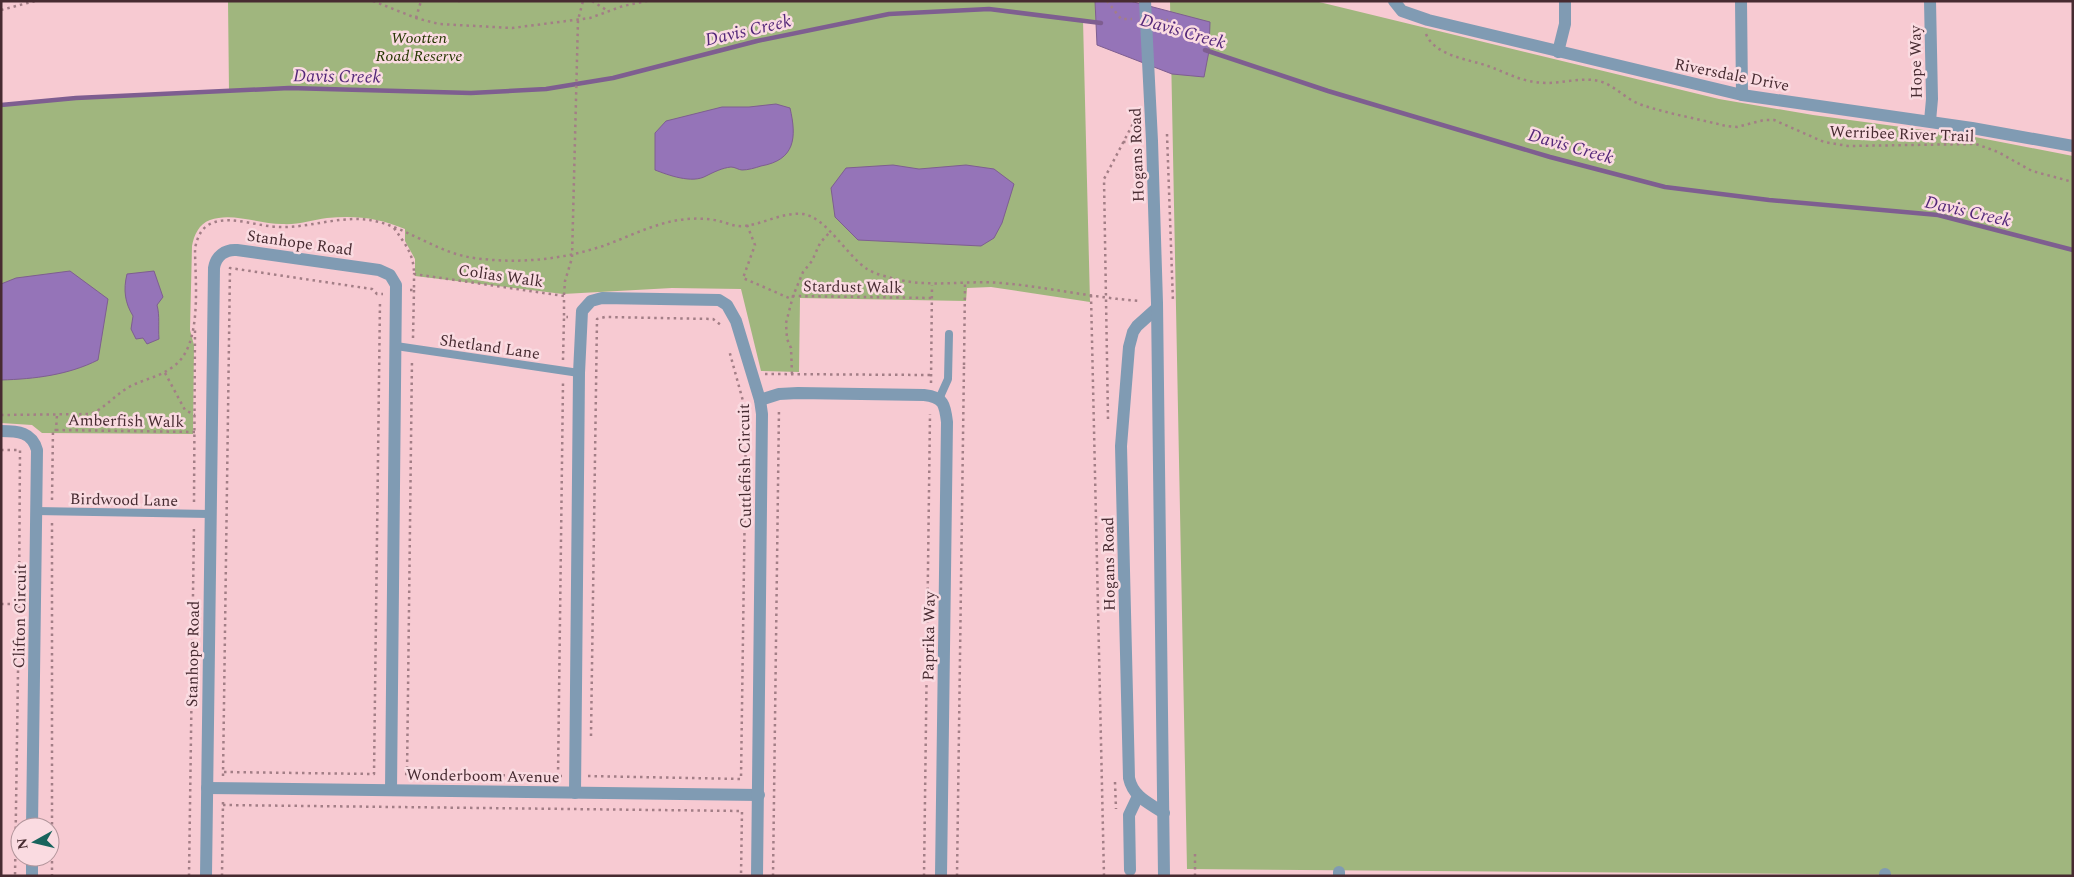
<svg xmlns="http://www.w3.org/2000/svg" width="2074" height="877" viewBox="0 0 2074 877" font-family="Spectral,serif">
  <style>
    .green { fill: #a0b67e }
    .water { fill: #9574b8; stroke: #7e5e90 }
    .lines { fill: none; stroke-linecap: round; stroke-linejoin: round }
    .stream { stroke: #7e5e90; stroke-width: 4.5 }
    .path { stroke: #a37e86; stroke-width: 2.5; stroke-dasharray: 2.5 4; stroke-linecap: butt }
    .service { stroke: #809bb3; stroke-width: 8 }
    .minor { stroke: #809bb3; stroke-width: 12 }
    .tertiary { stroke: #809bb3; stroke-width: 12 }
    .labels { text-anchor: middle; stroke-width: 5; stroke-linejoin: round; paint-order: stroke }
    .park-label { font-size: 16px; font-style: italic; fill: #253600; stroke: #fadbe1 }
    .street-label { font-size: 16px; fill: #472b31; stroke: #fadbe1 }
    .water-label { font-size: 18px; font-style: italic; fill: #532779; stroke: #fadbe1 }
  </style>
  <rect width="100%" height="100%" fill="#f7cad2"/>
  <!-- green -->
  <g class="green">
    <path d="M228,1H1095L1096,22L1083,20L1090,302L991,287L967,288L966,301L800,298L799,372L761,371L741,289L672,288L563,294L415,276V259L405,241V229C379,218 356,215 327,218C312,220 298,225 282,224C259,224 232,212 210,220C199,224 194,235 192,246L190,330L194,345L193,434L42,433L32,425L1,423V105L76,98L229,91Z"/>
    <path d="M1170,1H1315L1719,99L1813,115L1975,137L2073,156V876L1187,869Z"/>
  </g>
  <!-- water -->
  <g class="water">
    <path d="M1095,1H1130L1210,22L1209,51L1204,77L1172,74L1097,45Z"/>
    <path d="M776,104L790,108C797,138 795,160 761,166C755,168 748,170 742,170C739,170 735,167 731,167C722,168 714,172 706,176C692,184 668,175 655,170V133L666,121L722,107H749Z"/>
    <path d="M893,165L919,169L966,165L994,169L1014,184L1002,223L994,238L981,246L858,240L835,217L831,188L846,168Z"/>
    <path d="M70,271L108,299L98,360C68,375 35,379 1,380V284L16,278Z"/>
    <path d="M154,271L163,297L157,305C160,316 158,327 159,339L147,344L143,338L136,339L131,329L133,316C125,303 123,290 127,274Z"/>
  </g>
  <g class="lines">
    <!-- stream -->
    <g class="stream">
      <path d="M1205,50L1328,91L1550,157L1665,187L1769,200L1938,215L2073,250"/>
      <path d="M1,105L76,98L289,88L471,93L546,89L613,78L757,41L889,14L989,9L1101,23"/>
    </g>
    <!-- path -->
    <g class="path">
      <path d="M373,1L416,18L439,24L512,28L590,18L623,6L647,1"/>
      <path d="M458,1H460"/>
      <path d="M592,1L608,11"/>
      <path d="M1107,1L1121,19H1132"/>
      <path d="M1,10L35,1"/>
      <path d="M416,18L421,1"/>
      <path d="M1160,20H1168"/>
      <path d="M1426,34C1435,56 1468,59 1488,66C1510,74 1521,82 1546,83C1563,83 1582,77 1599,81C1615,85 1626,100 1642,105C1669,114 1699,119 1726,126L1737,127L1764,120H1774L1824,142L1848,146L1976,144L1998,152L2032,171L2073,182"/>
      <path d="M1167,134L1173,302"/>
      <path d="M1123,142H1139"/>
      <path d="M747,225L755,245L743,278L789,298L793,296L932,298"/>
      <path d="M394,228C405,244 414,254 414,274"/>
      <path d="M410,290H414V274L564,296V317H568"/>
      <path d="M564,295L565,281L572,258L578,20L583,1"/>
      <path d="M1091,295L1104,876"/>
      <path d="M413,338L414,290"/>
      <path d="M563,360L564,317"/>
      <path d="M964,365L965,284"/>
      <path d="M165,373L185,410L195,415"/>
      <path d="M765,374L931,375"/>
      <path d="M792,374L791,348L787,339L786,323L793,296L803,272L812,261L820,243L829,233"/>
      <path d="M931,383L932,285"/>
      <path d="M1,415L91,414C106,407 115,395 129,387C144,379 160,377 174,366C203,345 195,281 195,248C198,235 202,226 215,222C233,216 260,227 280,227C311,228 343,214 375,221C409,229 438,253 474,258C518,264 560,260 603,246C628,237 653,224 679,220C692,218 707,218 719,221C727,223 735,227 744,226C764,224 782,212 803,214C826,217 847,256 867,269C875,274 887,277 896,279C931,288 965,280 1001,283C1048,287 1094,298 1141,301"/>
      <path d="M1108,419L1104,179L1137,116"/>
      <path d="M56,430L195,432"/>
      <path d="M1,450H20L19,604"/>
      <path d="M52,500L53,430H56L57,415"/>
      <path d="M194,502L195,330"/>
      <path d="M52,523V876"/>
      <path d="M1,604H19L15,876"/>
      <path d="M591,736L597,319L605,317L713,319L722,326"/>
      <path d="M224,772L374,774L380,301"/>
      <path d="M405,774L562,776"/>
      <path d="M407,775L412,359"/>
      <path d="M223,776L230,268L372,289L377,294H383"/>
      <path d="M558,776L563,383"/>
      <path d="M588,776L741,779L746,423V412L729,350"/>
      <path d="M1115,782L1116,809"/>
      <path d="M223,805L742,811L741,876"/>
      <path d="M1195,854V876"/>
      <path d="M189,876L194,525"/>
      <path d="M222,876L223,802"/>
      <path d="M773,876L779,408"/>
      <path d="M924,876L930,414"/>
      <path d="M957,876L964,365"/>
    </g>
    <!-- service -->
    <g class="service">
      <path d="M396,346L579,373"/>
      <path d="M939,399L948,379L949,334"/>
      <path d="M36,511L210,514"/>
    </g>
    <!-- minor -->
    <g class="minor">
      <path d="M1394,1L1402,11L1428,20L1742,95L1972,128L2073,146"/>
      <path d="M1741,1L1742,95"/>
      <path d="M1558,52L1565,24V1"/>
      <path d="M1930,121L1932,99L1930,1"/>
      <path d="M1157,308L1137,326L1133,332L1129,347L1121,446L1129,778C1133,797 1149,803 1164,813"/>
      <path d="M760,400L779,394L798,393L924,395C944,397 945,405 947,422L941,876"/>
      <path d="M1,431C18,431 32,432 37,450L32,827"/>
      <path d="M207,788L759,795"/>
      <path d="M575,793L579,373L582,311L591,301L602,298L719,300L727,305L736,321L760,400L762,414L757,876"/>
      <path d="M1130,870L1129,815L1138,796"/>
      <path d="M1339,872V876"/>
      <path d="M32,876V857"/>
      <path d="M206,876L214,268C216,256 225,249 237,250L379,270L390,275L396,285L391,790"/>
      <path d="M1885,876V874"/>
    </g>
    <!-- tertiary -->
    <path class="tertiary" d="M1145,1L1152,141L1157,303L1164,876"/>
  </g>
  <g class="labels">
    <!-- park labels -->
    <g class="park-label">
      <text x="419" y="43">Wootten<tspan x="419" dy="18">Road Reserve</tspan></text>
    </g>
    <!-- street labels -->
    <g class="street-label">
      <text transform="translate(1915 62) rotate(-91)" y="6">Hope Way</text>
      <text transform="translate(1732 74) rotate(11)" y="6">Riversdale Drive</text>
      <text transform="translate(1902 133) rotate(2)" y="6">Werribee River Trail</text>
      <text transform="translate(1136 155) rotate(-92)" y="6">Hogans Road</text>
      <text transform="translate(300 242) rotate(8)" y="6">Stanhope Road</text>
      <text transform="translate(501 275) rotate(8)" y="6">Colias Walk</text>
      <text transform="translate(853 286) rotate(1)" y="6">Stardust Walk</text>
      <text transform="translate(490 346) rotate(8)" y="6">Shetland Lane</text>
      <text transform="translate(126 420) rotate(1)" y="6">Amberfish Walk</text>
      <text transform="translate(744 466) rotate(-91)" y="6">Cuttlefish Circuit</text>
      <text transform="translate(124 499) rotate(1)" y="6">Birdwood Lane</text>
      <text transform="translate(1108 564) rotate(-91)" y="6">Hogans Road</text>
      <text transform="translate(19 616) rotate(-89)" y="6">Clifton Circuit</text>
      <text transform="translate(928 636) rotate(-89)" y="6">Paprika Way</text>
      <text transform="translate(192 654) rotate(-89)" y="6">Stanhope Road</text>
      <text transform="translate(483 775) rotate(1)" y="6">Wonderboom Avenue</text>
    </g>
    <!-- water labels -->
    <g class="water-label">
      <text transform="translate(748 30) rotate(-13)" y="6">Davis Creek</text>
      <text transform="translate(1183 31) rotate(16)" y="6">Davis Creek</text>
      <text transform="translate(337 76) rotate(1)" y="6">Davis Creek</text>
      <text transform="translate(1571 146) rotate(16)" y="6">Davis Creek</text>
      <text transform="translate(1968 211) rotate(13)" y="6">Davis Creek</text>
    </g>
  </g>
  <!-- border -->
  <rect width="2074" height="877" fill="none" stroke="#472b31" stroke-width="5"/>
  <!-- north arrow -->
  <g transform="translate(35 842) rotate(262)"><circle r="24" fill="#fadbe1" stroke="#b2959b"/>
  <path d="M0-4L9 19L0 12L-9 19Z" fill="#18645d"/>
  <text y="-8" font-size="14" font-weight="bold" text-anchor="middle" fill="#472b31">N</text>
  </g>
</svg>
